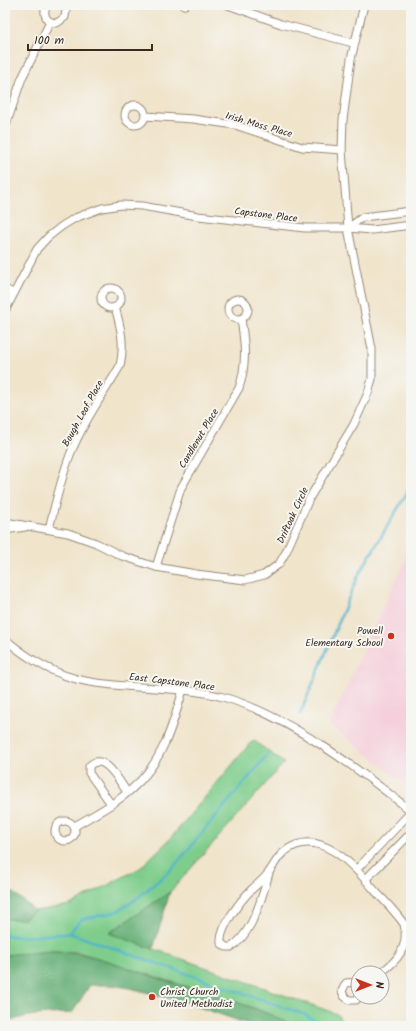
<svg xmlns="http://www.w3.org/2000/svg" width="416" height="1031" viewBox="0 0 416 1031" font-family="Kalam,sans-serif">
  <style>
    .built { fill: #f5cfdc }
    .green { fill: #7fcd8c; stroke: #5d7c55 }
    .forest { fill: #67b078; stroke: #516d4b }
    .lines { fill: none; stroke-linecap: round; stroke-linejoin: round }
    .stream { stroke: #4db4cb; stroke-width: 2.5 }
    .minor-casing { stroke: #968774; stroke-width: 9 }
    .minor { stroke: #fff; stroke-width: 7 }
    .poi-dot { fill: #c8321e; stroke: #f6f6f2; stroke-width: 1.5 }
    .labels { text-anchor: middle; stroke-width: 4; stroke-linejoin: round; paint-order: stroke }
    .street-label { font-size: 10px; fill: #3b2a1e; stroke: #f6f6f2 }
    .poi-label { font-size: 10px; fill: #3b2a1e; stroke: #f6f6f2; text-anchor: end }
  </style>
  <rect width="100%" height="100%" fill="#f6f6f2"/>
  <filter id="ink" filterUnits="userSpaceOnUse"><feTurbulence type="fractalNoise" baseFrequency=".025" numOctaves="2"/><feDisplacementMap in="SourceGraphic" scale="8" xChannelSelector="R" yChannelSelector="G"/><feConvolveMatrix kernelMatrix="1 2 1 2 8 2 1 2 1" color-interpolation-filters="sRGB"/></filter>
  <filter id="wash" filterUnits="userSpaceOnUse"><feTurbulence type="fractalNoise" baseFrequency=".012" numOctaves="4" result="noise"/><feDisplacementMap in="SourceGraphic" scale="16" xChannelSelector="R" yChannelSelector="G"/><feGaussianBlur stdDeviation="0.9" result="paint"/><feColorMatrix in="noise" values="0 0 0 0 0 0 0 0 0 0 0 0 0 0 0 0 0 1.4 0 .05"/><feComposite in="paint" operator="in"/></filter>
  <g filter="url(#wash)">
    <rect width="100%" height="100%" fill="#f0e4cb"/>
    <!-- built -->
    <path class="built" d="M411,548V789L329,724Z"/>
    <!-- green -->
    <path class="green" d="M253,740L284,763L170,892L109,933L337,1014L345,1026H294L257,1009L78,952L52,951L5,955V919H23L35,911L70,905L140,868L169,840Z"/>
    <!-- forest -->
    <g class="forest">
      <path d="M5,869L8,888L35,911L23,919H5Z"/>
      <path d="M170,892L153,949L109,933Z"/>
      <path d="M52,951C91,951 126,968 163,980C207,994 253,1004 294,1026H254L187,1003L130,988L111,985H90L72,1013C55,1014 16,1013 5,1026V955Z"/>
    </g>
    <g class="lines">
      <!-- stream -->
      <g class="stream">
        <path d="M300,714L358,576L411,486"/>
        <path d="M69,933L306,1015L322,1026"/>
        <path d="M5,935L24,937L69,933L82,919L116,912L135,900L170,871L269,753"/>
      </g>
    </g>
  </g>
  <g filter="url(#ink)">
    <g class="lines">
      <defs>
        <g id="minor">
          <path d="M47,5C42,14 46,23 57,23L65,17L66,10L64,5"/>
          <path d="M184,5H185"/>
          <path d="M228,5L281,24L353,43"/>
          <circle cx="135" cy="115" r="10"/>
          <path d="M145,116L193,119L235,125L302,147L342,150"/>
          <path d="M5,128L22,78L50,22"/>
          <path d="M348,228L363,217L411,211"/>
          <circle cx="111" cy="298" r="10"/>
          <path d="M5,289L13,293"/>
          <circle cx="238" cy="309" r="10"/>
          <path d="M5,311L37,249L48,237L62,226L75,218L102,208L121,205L142,206L198,216L305,228H348L372,230L411,225"/>
          <path d="M5,522L68,533L96,543L122,556L156,567L196,574L245,580L264,575L279,564L286,552L309,499L354,424L368,393L372,379V349L348,228L342,150L343,120L351,59L364,5"/>
          <path d="M49,529C55,504 61,479 70,455C82,424 103,395 120,366C125,344 121,328 115,307"/>
          <path d="M5,530L25,527"/>
          <path d="M156,567L181,488L239,388C247,364 245,344 241,319"/>
          <path d="M5,639C28,659 55,675 85,681C130,690 178,685 223,697C287,715 360,770 411,811"/>
          <path d="M111,804L89,773V766C104,751 119,781 127,792"/>
          <circle cx="65" cy="831" r="10"/>
          <path d="M75,826C95,814 119,802 136,785C163,760 173,724 183,690"/>
          <path d="M357,869L411,812"/>
          <path d="M269,873C263,895 252,935 231,947H226L221,943C219,928 241,900 252,889C258,884 265,878 269,872C274,866 277,857 284,852C319,824 355,867 376,892C386,902 396,913 404,924C409,947 398,961 380,973"/>
          <path d="M366,879L411,833"/>
          <path d="M358,982L346,983L342,991L344,996L349,1000H356L359,997"/>
        </g>
      </defs>
      <!-- minor casing -->
      <use href="#minor" class="minor-casing"/>
      <!-- minor -->
      <use href="#minor" class="minor"/>
    </g>
  </g>
  <!-- markers -->
  <g class="poi-dot">
    <circle cx="391" cy="636" r="4"/>
    <circle cx="152" cy="997" r="4"/>
  </g>
  <g class="labels">
    <!-- street labels -->
    <g class="street-label">
      <text transform="translate(259 124) rotate(16)" y="4">Irish Moss Place</text>
      <text transform="translate(266 214) rotate(7)" y="4">Capstone Place</text>
      <text transform="translate(82 413) rotate(-61)" y="4">Bough Leaf Place</text>
      <text transform="translate(198 438) rotate(-59)" y="4">Candlenut Place</text>
      <text transform="translate(292 515) rotate(-65)" y="4">Driftoak Circle</text>
      <text transform="translate(172 681) rotate(7)" y="4">East Capstone Place</text>
    </g>
    <!-- poi labels -->
    <g class="poi-label">
      <text x="383" y="634">Powell<tspan x="383" dy="12">Elementary School</tspan></text>
      <text x="160" y="995" text-anchor="start">Christ Church<tspan x="160" dy="12">United Methodist</tspan></text>
    </g>
  </g>
  <!-- margin -->
  <rect width="416" height="1031" fill="none" stroke="#f6f6f2" stroke-width="20"/>
  <!-- north arrow -->
  <g transform="translate(370 985) rotate(90)"><circle r="19" fill="#f6f6f2" stroke="#aba49d"/>
  <path d="M0-3L7 15L0 10L-7 15Z" fill="#c8321e"/>
  <text y="-6" font-size="11" font-weight="bold" text-anchor="middle" fill="#3b2a1e">N</text>
  </g>
  <!-- scale -->
  <path d="M28 44v6h124v-6" fill="none" stroke="#3b2a1e" stroke-width="2"/>
  <text x="34" y="44" font-size="12" fill="#3b2a1e" stroke="#f6f6f2" stroke-width="3" paint-order="stroke">100 m</text>
</svg>
